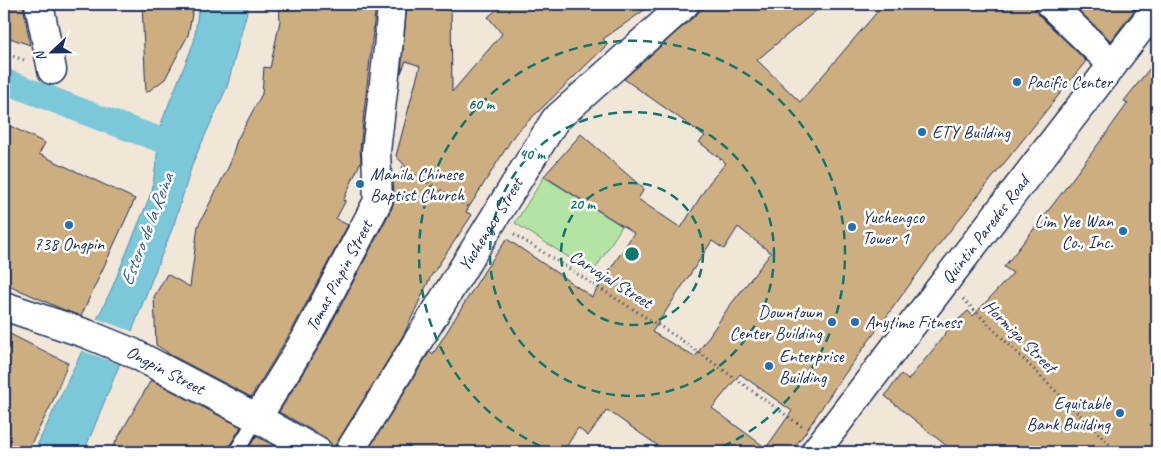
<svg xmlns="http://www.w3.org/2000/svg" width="1161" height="456" viewBox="0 0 1161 456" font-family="Caveat,sans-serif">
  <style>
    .green { fill: #b4e4a3; stroke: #688a80 }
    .water { fill: #7cc8db; stroke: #558ba9 }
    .pier { fill: #f0e7d9 }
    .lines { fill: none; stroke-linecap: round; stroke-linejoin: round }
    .canal { stroke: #7cc8db; stroke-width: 25 }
    .building { fill: #cdae81; stroke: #1b2f5e; fill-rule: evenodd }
    .service-casing { stroke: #1b2f5e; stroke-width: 18 }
    .minor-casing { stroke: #1b2f5e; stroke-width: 31 }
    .secondary-casing { stroke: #1b2f5e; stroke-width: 31 }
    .path { stroke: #1b2f5e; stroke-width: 3; stroke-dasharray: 1 4; stroke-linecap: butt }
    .service { stroke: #fff; stroke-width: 14 }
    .minor { stroke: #fff; stroke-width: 28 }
    .secondary { stroke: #fff; stroke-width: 28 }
    .ring { fill: none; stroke: #0f766e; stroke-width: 2.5; stroke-dasharray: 9 6 }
    .poi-dot { fill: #1f6fb2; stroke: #fff; stroke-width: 2 }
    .labels { text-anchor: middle; stroke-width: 5; stroke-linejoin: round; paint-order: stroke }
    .poi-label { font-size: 18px; fill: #1b2f5e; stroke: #fff; text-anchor: start }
    .street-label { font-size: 18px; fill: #1b2f5e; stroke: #fff }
    .water-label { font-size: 19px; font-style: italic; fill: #385d84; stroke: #fff }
    .centre { fill: #0f766e; stroke: #fff; stroke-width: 2.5 }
    .ring-label { font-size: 15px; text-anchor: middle; font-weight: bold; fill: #0f766e; stroke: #fff; stroke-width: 5; stroke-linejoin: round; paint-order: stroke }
  </style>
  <rect width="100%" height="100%" fill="#f0e7d9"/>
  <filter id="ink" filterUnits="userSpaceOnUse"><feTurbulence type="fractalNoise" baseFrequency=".02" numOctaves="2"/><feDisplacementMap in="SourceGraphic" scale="10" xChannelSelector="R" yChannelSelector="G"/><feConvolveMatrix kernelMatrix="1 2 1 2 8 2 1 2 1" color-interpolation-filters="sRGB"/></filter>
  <g filter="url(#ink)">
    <!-- green -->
    <path class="green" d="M544,177L622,226L593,273L515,223Z"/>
    <!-- water -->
    <path class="water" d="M199,4H249L227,87L193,162L174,224L152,279L118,368L84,452H34L112,288L152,191L162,121L194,42Z"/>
    <!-- pier -->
    <path class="pier" d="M95,318L134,332L122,365L80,350Z"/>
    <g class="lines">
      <!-- canal -->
      <path class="canal" d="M4,81L46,97L105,120L175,145"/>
    </g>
    <!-- building -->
    <g class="building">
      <path d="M4,4H23L30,45L4,36Z"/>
      <path d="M142,4H194L188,35L165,79L146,93Z"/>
      <path d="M279,4H376L360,149L361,161L343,201L346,200L336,219L348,225L291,332L251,397L167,353V352L156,345L154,297L167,274L190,287L198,226L229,166L237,140L262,94L264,67L270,68L280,21Z"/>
      <path d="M407,4H451L452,92L502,34L488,17L503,4H653L603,39L608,44L515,134L466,212L472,215L431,276L404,334L336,444L333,451L331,444L326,438L279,412L319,347L392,208L394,200L393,178L409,170L396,156L420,66L406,61L401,73Z"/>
      <path d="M708,4H824L757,60L800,102L884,4H1035V9L1039,15L1086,61L937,247L836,386L805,433L791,452H667L607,410L588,436L578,428L563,452H367L430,351L433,354L485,270L507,239L592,297L634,233L544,176L581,134L644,189L638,199L681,228L709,183L726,163L699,142L705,136L624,79ZM738,227L771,253L728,308L695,357L652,332L712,241L724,249ZM740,374L792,411L766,448L712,408Z"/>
      <path d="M1072,4H1139L1111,41Z"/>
      <path d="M1157,59V452H954L885,396L901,374L908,380L932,351L951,326L968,311L973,316L1013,273L1004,267L1055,202L1105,135L1128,103L1124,101Z"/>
      <path d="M4,123L45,143L39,154L135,199L81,316L64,310L4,283Z"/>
      <path d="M4,331L68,363L52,403L27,452H4Z"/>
      <path d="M151,380L241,427L229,447L227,452H110Z"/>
      <path d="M256,436L286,452H246Z"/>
    </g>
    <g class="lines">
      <defs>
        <path id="service" d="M236,452L257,418"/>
        <g id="minor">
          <path d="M39,4L52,70"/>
          <path d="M1050,4L1113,65"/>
          <path id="s1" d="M4,306L87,334L131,352L257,418L318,452"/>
          <path id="s2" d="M257,418L305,340L378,201L376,151L388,49L392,4"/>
          <path id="s3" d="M349,452L555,120L685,4"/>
        </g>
        <g id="secondary">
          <path id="s4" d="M815,452L944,283L1157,7"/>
        </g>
      </defs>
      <!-- service casing -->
      <use href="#service" class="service-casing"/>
      <!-- minor casing -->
      <use href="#minor" class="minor-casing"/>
      <!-- secondary casing -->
      <use href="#secondary" class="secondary-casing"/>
      <!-- path -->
      <g class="path">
        <path d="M4,53L24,60"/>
        <path d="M402,167L470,208"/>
        <path d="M514,234L680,339L804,428"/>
        <path d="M963,299L1117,452"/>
      </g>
      <!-- service -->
      <use href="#service" class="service"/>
      <!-- minor -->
      <use href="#minor" class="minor"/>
      <!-- secondary -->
      <use href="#secondary" class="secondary"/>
    </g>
  </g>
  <!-- distance rings -->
  <g class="ring">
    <circle cx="632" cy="254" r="71"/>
    <circle cx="632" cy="254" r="142"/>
    <path d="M554 452A213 213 0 1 1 710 452"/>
  </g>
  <!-- markers -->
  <g class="poi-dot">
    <circle cx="1017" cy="82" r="5"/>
    <circle cx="922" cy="132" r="5"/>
    <circle cx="360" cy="184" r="5"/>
    <circle cx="69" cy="225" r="5"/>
    <circle cx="852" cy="227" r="5"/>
    <circle cx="1123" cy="231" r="5"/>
    <circle cx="832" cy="322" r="5"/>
    <circle cx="855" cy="322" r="5"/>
    <circle cx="769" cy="366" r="5"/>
    <circle cx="1120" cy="413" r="5"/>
  </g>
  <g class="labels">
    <!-- poi labels -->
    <g class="poi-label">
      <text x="1027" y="88">Pacific Center</text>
      <text x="932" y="138">ETY Building</text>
      <text x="370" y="180">Manila Chinese<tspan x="370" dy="21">Baptist Church</tspan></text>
      <text x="862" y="223">Yuchengco<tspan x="862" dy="21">Tower 1</tspan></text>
      <text x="1113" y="227" text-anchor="end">Lim Yee Wan<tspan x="1113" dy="21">Co., Inc.</tspan></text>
      <text x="69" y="250" text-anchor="middle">738 Ongpin</text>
      <text x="822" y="318" text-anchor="end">Downtown<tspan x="822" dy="21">Center Building</tspan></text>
      <text x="865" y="328">Anytime Fitness</text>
      <text x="779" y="362">Enterprise<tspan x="779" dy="21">Building</tspan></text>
      <text x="1110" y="409" text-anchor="end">Equitable<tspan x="1110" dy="21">Bank Building</tspan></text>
    </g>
    <!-- street labels -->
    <g class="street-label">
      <text dy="6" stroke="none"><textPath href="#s3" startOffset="268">Yuchengco Street</textPath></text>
      <text dy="6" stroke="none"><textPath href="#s4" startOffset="280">Quintin Paredes Road</textPath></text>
      <text dy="6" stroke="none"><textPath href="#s2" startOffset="164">Tomas Pinpin Street</textPath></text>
      <text transform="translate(611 279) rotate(32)" y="6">Carvajal Street</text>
      <text transform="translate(1020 336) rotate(45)" y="6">Hormiga Street</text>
      <text dy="6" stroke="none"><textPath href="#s1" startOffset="174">Ongpin Street</textPath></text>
    </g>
    <!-- water labels -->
    <g class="water-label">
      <text transform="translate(146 229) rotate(-69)" y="7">Estero de la Reina</text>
    </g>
  </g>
  <circle cx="632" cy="254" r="8" class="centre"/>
  <g class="ring-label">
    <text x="481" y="109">60 m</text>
    <text x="532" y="159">40 m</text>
    <text x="582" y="209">20 m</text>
  </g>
  <!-- margin -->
  <rect width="1161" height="456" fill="none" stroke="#fff" stroke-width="20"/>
  <rect x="10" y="10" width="1141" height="436" fill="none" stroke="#1b2f5e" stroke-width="2" filter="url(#ink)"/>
  <!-- north arrow -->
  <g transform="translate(52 52) rotate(248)" stroke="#ffffff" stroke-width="4" paint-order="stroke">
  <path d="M0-4L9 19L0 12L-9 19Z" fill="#1b2f5e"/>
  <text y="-8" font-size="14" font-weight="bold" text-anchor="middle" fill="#1b2f5e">N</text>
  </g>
</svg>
